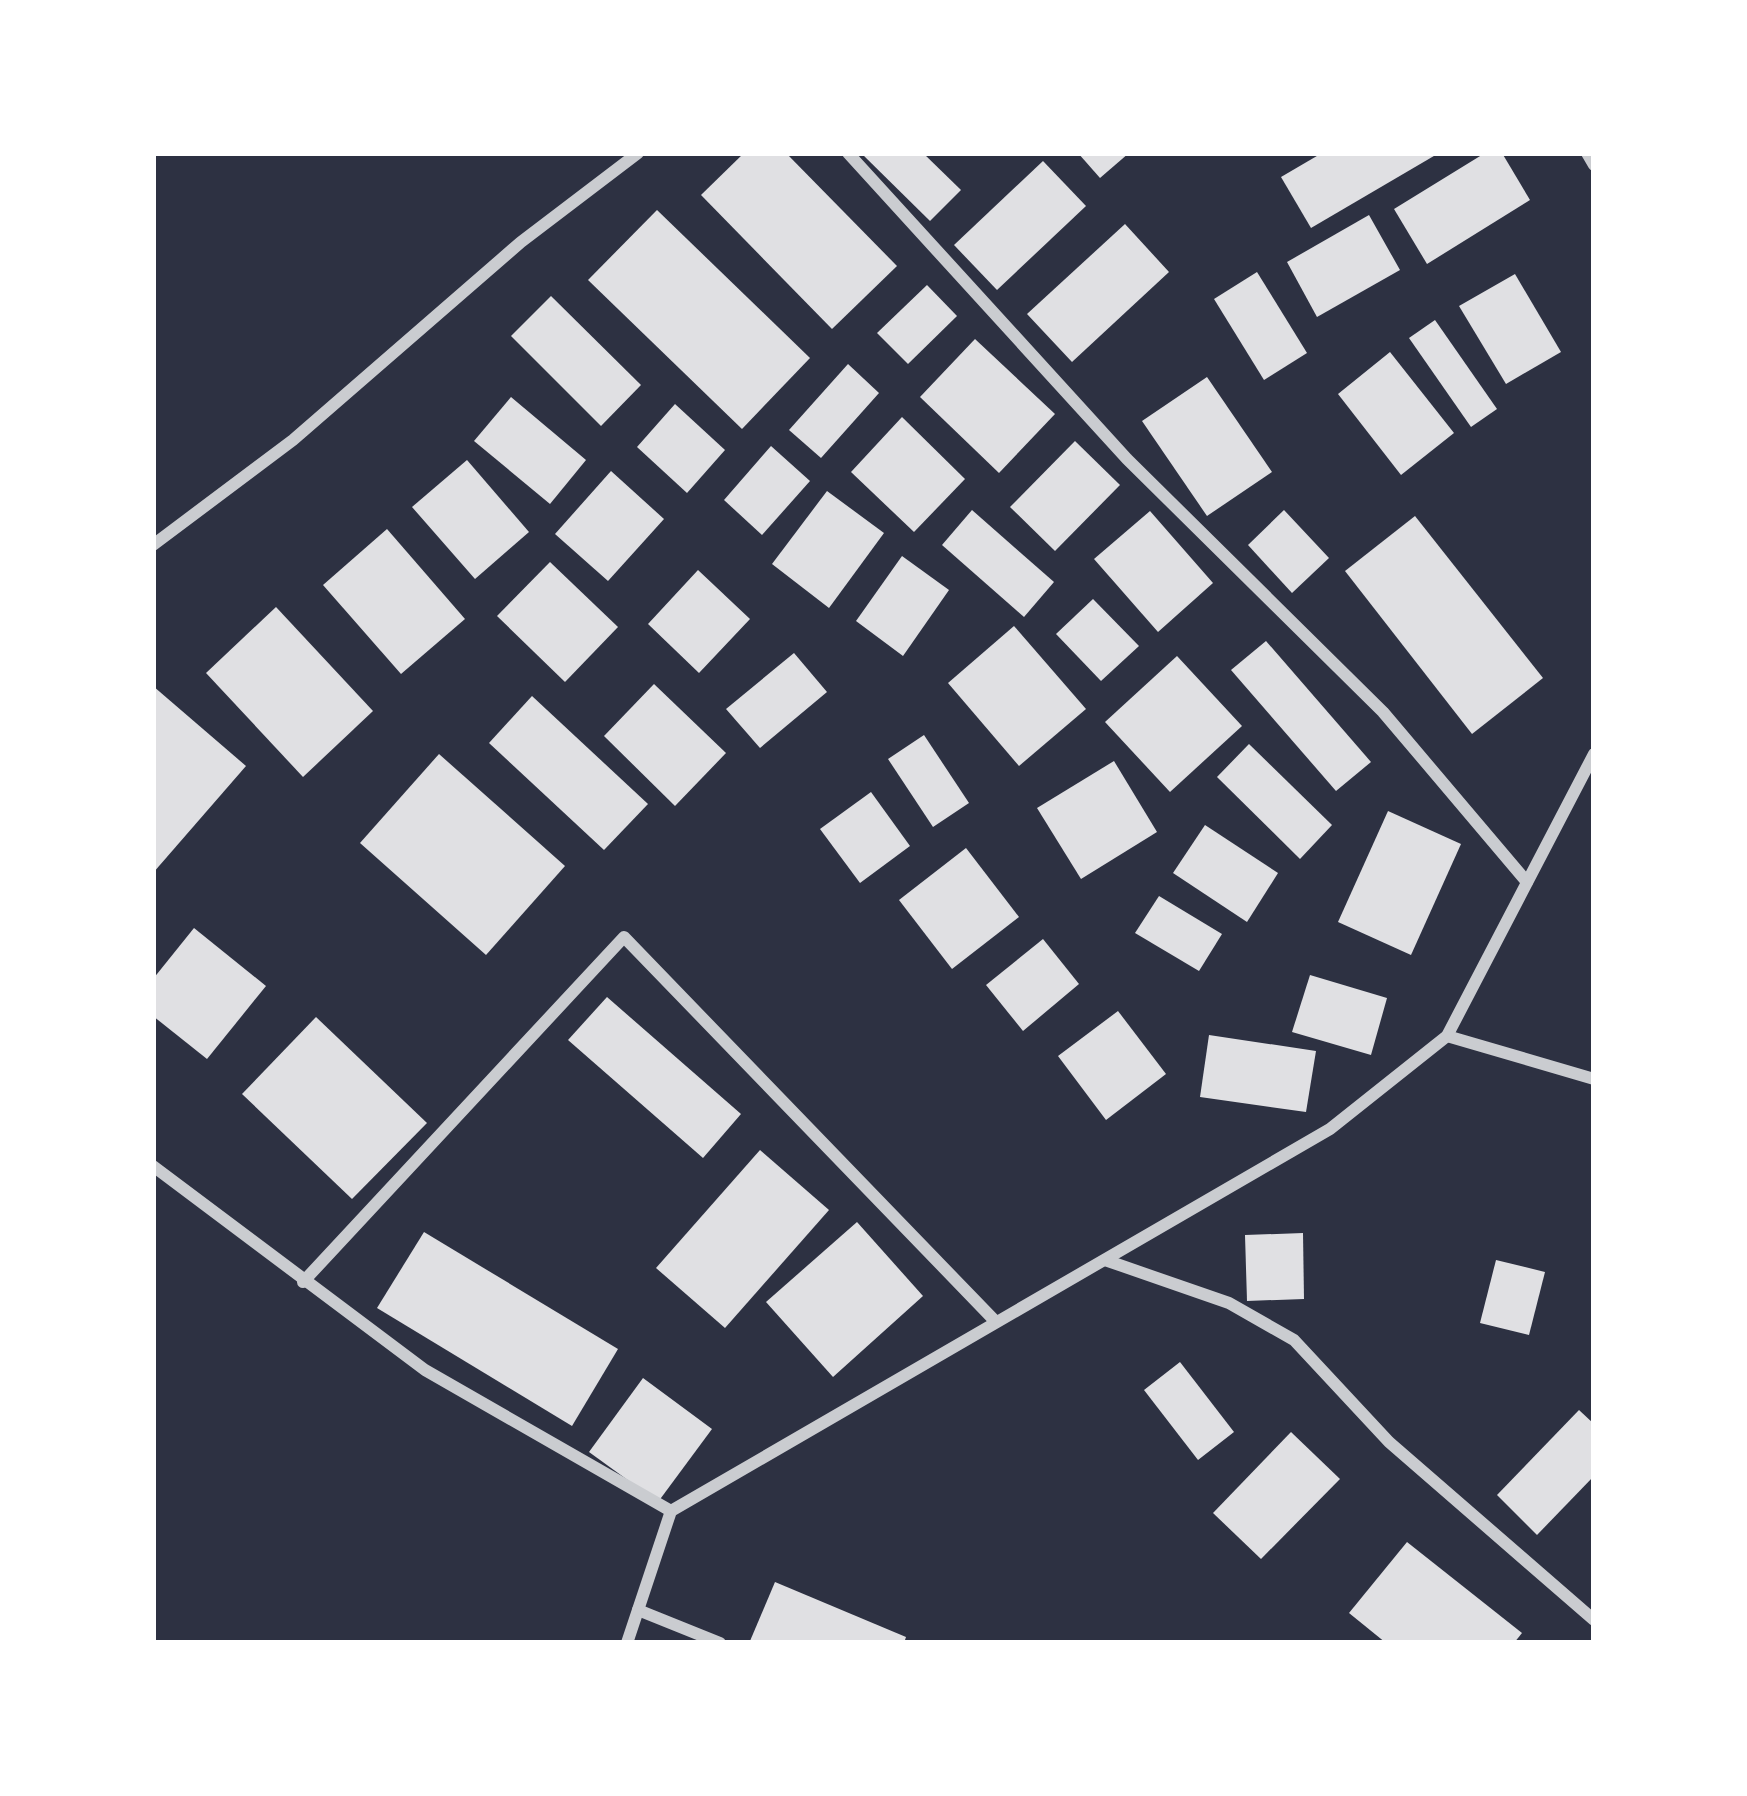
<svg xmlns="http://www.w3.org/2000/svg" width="1747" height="1796" viewBox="0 0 1747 1796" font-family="Manrope,sans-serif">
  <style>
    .building { fill: #e0e0e3 }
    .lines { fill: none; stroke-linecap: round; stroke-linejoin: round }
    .minor { stroke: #caccd0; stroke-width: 12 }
  </style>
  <rect width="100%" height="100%" fill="#2d3142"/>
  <!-- building -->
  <g class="building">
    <path d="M744,153H786L897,266L832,329L701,195Z"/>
    <path d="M861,153H923L961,190L930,221Z"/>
    <path d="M1078,153H1129L1100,178Z"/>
    <path d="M1322,153H1439L1311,228L1281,177Z"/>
    <path d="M1485,153H1502L1530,200L1427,264L1394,209Z"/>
    <path d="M1043,161L1086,206L997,290L954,245Z"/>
    <path d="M657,210L810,358L742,429L588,280Z"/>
    <path d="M1369,215L1400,270L1317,317L1287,262Z"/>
    <path d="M1125,224L1169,272L1072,362L1027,314Z"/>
    <path d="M1257,272L1307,353L1264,380L1214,299Z"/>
    <path d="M1515,274L1561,352L1506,384L1459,306Z"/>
    <path d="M927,285L957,316L908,364L877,333Z"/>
    <path d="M551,296L641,385L601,426L511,336Z"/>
    <path d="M1435,320L1497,409L1471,427L1409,338Z"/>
    <path d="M975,339L1055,414L999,473L920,397Z"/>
    <path d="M1390,352L1454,433L1401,475L1338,394Z"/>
    <path d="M848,364L879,393L821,458L789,430Z"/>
    <path d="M1207,377L1272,472L1207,516L1142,421Z"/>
    <path d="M511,397L586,460L550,504L474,441Z"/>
    <path d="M675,404L725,450L687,493L637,447Z"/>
    <path d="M902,417L965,479L914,532L851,472Z"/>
    <path d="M1075,441L1120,485L1055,551L1010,507Z"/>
    <path d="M771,446L810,481L762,535L724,500Z"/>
    <path d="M467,460L529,532L475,579L412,507Z"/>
    <path d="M611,471L664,519L608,581L555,534Z"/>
    <path d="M827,491L884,533L829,608L772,564Z"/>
    <path d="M972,510L1054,582L1024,617L942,545Z"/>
    <path d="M1284,510L1329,558L1292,593L1248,545Z"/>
    <path d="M1150,511L1213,583L1158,632L1094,559Z"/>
    <path d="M1415,516L1543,678L1472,734L1345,571Z"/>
    <path d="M387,529L465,619L401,674L323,585Z"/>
    <path d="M902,556L949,590L903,656L856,621Z"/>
    <path d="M550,562L618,627L565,682L497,616Z"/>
    <path d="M698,570L750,619L699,673L648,624Z"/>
    <path d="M1093,599L1139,646L1101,681L1056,634Z"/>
    <path d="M276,607L373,711L303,777L206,673Z"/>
    <path d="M1014,626L1086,709L1019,766L948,683Z"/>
    <path d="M1266,641L1371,762L1336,791L1231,670Z"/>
    <path d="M794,653L827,692L760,748L726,709Z"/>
    <path d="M1177,656L1242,726L1170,792L1105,722Z"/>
    <path d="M654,684L726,753L675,806L604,736Z"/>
    <path d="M153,686L246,766L153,873Z"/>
    <path d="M532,696L648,804L604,850L489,743Z"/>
    <path d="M924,735L969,803L933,827L888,759Z"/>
    <path d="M1249,744L1332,825L1300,859L1217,777Z"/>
    <path d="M439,754L565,866L486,955L360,843Z"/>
    <path d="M1114,761L1157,832L1081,879L1037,808Z"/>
    <path d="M871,792L910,846L860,883L820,829Z"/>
    <path d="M1388,811L1461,844L1411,955L1338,922Z"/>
    <path d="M1205,825L1278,873L1247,922L1173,873Z"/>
    <path d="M966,848L1019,917L952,969L899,900Z"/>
    <path d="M1159,896L1222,934L1199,971L1135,933Z"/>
    <path d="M194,928L266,986L207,1059L153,1016V979Z"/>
    <path d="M1043,939L1079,984L1023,1031L986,985Z"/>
    <path d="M1310,975L1387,998L1371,1055L1292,1032Z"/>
    <path d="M607,997L741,1114L703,1158L568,1040Z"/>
    <path d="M1118,1011L1166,1074L1106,1120L1058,1056Z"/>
    <path d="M316,1017L427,1123L352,1199L242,1094Z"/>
    <path d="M1209,1035L1316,1051L1306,1112L1200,1097Z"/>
    <path d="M760,1150L829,1210L725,1328L656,1268Z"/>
    <path d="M857,1222L923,1296L833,1377L766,1302Z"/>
    <path d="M424,1232L618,1349L572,1426L377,1308Z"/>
    <path d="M1303,1233L1304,1299L1247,1301L1245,1235Z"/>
    <path d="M1496,1260L1545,1272L1529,1335L1480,1323Z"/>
    <path d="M1180,1362L1234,1432L1198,1460L1144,1390Z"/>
    <path d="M643,1378L712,1429L658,1502L589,1452Z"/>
    <path d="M1579,1410L1594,1424V1476L1537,1535L1497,1495Z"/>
    <path d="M1291,1432L1340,1479L1261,1559L1213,1513Z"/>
    <path d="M1407,1542L1522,1633L1514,1643H1386L1349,1613Z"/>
    <path d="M775,1582L906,1637L904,1643L750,1641Z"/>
  </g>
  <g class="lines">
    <!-- minor -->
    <g class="minor">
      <path d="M848,153L1127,459L1383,712L1527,882"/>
      <path d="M1587,153L1594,165"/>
      <path d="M153,545L293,440L521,242L638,153"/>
      <path d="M1447,1036L1594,1079"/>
      <path d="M153,1166L425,1370L671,1511"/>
      <path d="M1105,1260L1229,1303L1294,1340L1389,1442L1594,1620"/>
      <path d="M303,1282L624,937L996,1322"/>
      <path d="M638,1610L720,1643"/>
      <path d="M627,1643L671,1511L1330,1129L1447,1036L1594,754"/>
    </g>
  </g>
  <!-- border -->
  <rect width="1747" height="1796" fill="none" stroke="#ffffff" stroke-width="312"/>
</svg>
